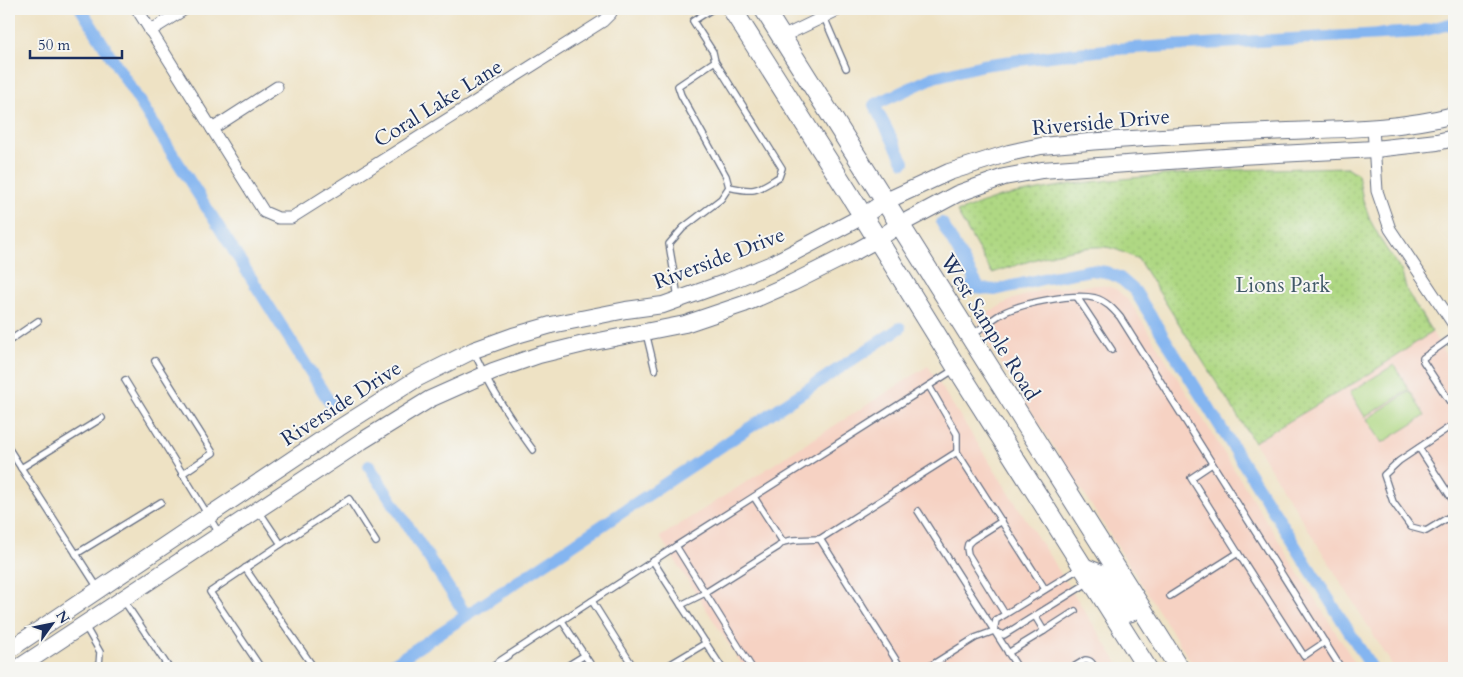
<svg xmlns="http://www.w3.org/2000/svg" width="1463" height="677" viewBox="0 0 1463 677" font-family="Cardo,serif">
  <style>
    .built { fill: #f6d2c3 }
    .grass { fill: #afd883; stroke: #658470 }
    .park { fill: url(#park-dots); stroke: #658470 }
    .lines { fill: none; stroke-linecap: round; stroke-linejoin: round }
    .canal { stroke: #84b5f0; stroke-width: 12 }
    .lane-casing { stroke: #656e82; stroke-width: 8 }
    .street-casing { stroke: #656e82; stroke-width: 13 }
    .secondary-casing { stroke: #656e82; stroke-width: 18 }
    .primary-casing { stroke: #656e82; stroke-width: 21 }
    .lane { stroke: #fff; stroke-width: 5.5 }
    .street { stroke: #fff; stroke-width: 11 }
    .secondary { stroke: #fff; stroke-width: 16 }
    .primary { stroke: #fff; stroke-width: 19 }
    .labels { text-anchor: middle; stroke-width: 4; stroke-linejoin: round; paint-order: stroke }
    .street-label { font-size: 21px; fill: #1b2f5e; stroke: #f6f6f2 }
    .park-label { font-size: 21px; fill: #405967; stroke: #f6f6f2 }
  </style>
  <defs>
    <pattern id="park-dots" width="8" height="8" patternUnits="userSpaceOnUse" patternTransform="scale(1.25)"><rect width="8" height="8" fill="#afd883"/><path d="M2 2h.1M6 6h.1" fill="none" stroke="#96ba74" stroke-width="1.8" stroke-linecap="round"/></pattern>
  </defs>
  <rect width="100%" height="100%" fill="#f6f6f2"/>
  <filter id="ink" filterUnits="userSpaceOnUse"><feTurbulence type="fractalNoise" baseFrequency=".02" numOctaves="2"/><feDisplacementMap in="SourceGraphic" scale="10" xChannelSelector="R" yChannelSelector="G"/><feConvolveMatrix kernelMatrix="1 2 1 2 8 2 1 2 1" color-interpolation-filters="sRGB"/></filter>
  <filter id="wash" filterUnits="userSpaceOnUse"><feTurbulence type="fractalNoise" baseFrequency=".0096" numOctaves="4" result="noise"/><feDisplacementMap in="SourceGraphic" scale="20" xChannelSelector="R" yChannelSelector="G"/><feGaussianBlur stdDeviation="1.12" result="paint"/><feColorMatrix in="noise" values="0 0 0 0 0 0 0 0 0 0 0 0 0 0 0 0 0 1.4 0 .05"/><feComposite in="paint" operator="in"/></filter>
  <g filter="url(#wash)">
    <rect width="100%" height="100%" fill="#eee2c4"/>
    <!-- built -->
    <g class="built">
      <path d="M1102,285L1116,289L1130,302L1358,668H1195L989,345L977,319L1011,300L1038,291L1072,286Z"/>
      <path d="M1432,332L1454,368V668H1394L1254,442L1366,376Z"/>
      <path d="M928,366L1121,668H744L660,537Z"/>
    </g>
    <!-- grass -->
    <g class="grass">
      <path d="M1394,365L1409,390L1365,417L1350,392Z"/>
      <path d="M1410,391L1425,416L1382,443L1367,419Z"/>
    </g>
    <!-- park -->
    <path class="park" d="M1347,167L1358,174L1363,200L1371,222L1385,247L1401,270L1407,291L1432,332L1366,376L1254,442L1138,259C1128,255 1116,248 1105,247C1071,245 1025,263 992,273L957,212L1000,197L1072,184L1152,176L1233,170Z"/>
    <g class="lines">
      <!-- canal -->
      <g class="canal">
        <path d="M81,9L332,406"/>
        <path d="M904,162L874,105L934,77L983,65L1050,56L1115,49L1418,32L1454,23"/>
        <path d="M942,223L979,288"/>
        <path d="M964,287L995,290L1047,278L1090,270L1106,272L1120,278L1135,291L1372,668"/>
        <path d="M369,466L466,615"/>
        <path d="M387,668L900,328"/>
      </g>
    </g>
  </g>
  <g filter="url(#ink)">
    <g class="lines">
      <defs>
        <g id="lane">
          <path d="M824,17L846,68"/>
          <path d="M715,61L782,168L779,177C756,191 756,193 729,187"/>
          <path d="M678,297L669,244L683,228L721,199L729,187L726,176L681,95L678,86L715,61L713,52L693,21L712,9"/>
          <path d="M1077,297L1112,350"/>
          <path d="M646,333L655,370"/>
          <path d="M973,334C982,328 991,320 1001,314C1021,303 1073,293 1095,298C1106,301 1113,309 1120,317L1341,668"/>
          <path d="M9,341L38,321"/>
          <path d="M474,352C490,388 510,419 533,450"/>
          <path d="M155,361L213,453L182,474"/>
          <path d="M125,380L219,533"/>
          <path d="M929,386L957,434V452"/>
          <path d="M1450,402L1423,361V358L1454,336"/>
          <path d="M1454,424L1399,461L1384,475L1393,502L1411,527L1426,531L1454,514"/>
          <path d="M1419,448L1454,502"/>
          <path d="M9,449L98,588"/>
          <path d="M1212,464L1191,478L1238,553"/>
          <path d="M21,468L102,418"/>
          <path d="M754,497L783,542L793,540L820,539"/>
          <path d="M259,511L281,544L210,592L261,668"/>
          <path d="M918,511L1018,668"/>
          <path d="M1002,521L972,540L968,544L967,548L968,554L1005,614"/>
          <path d="M281,544L349,499L376,542"/>
          <path d="M76,554L161,502"/>
          <path d="M653,561L681,605L705,593L778,547L783,542"/>
          <path d="M245,568L314,668"/>
          <path d="M1170,596L1238,553L1304,656L1325,642"/>
          <path d="M124,601L169,668"/>
          <path d="M592,601L634,668"/>
          <path d="M681,605L722,668"/>
          <path d="M562,621L593,668"/>
          <path d="M85,626L100,652L99,666L95,668"/>
          <path d="M994,631L996,620L1080,568"/>
          <path d="M1044,631L1075,611"/>
          <path d="M1008,653L1044,631L1035,616"/>
          <path d="M489,668L676,546"/>
          <path d="M564,668L585,655"/>
          <path d="M664,668L706,643"/>
          <path d="M752,668L676,546L955,369"/>
          <path d="M901,668L820,539L957,452L1045,589"/>
          <path d="M927,668L975,638L994,631L1004,635L1089,582"/>
          <path d="M1072,668L1085,660C1091,660 1093,664 1095,668"/>
        </g>
        <g id="street">
          <path d="M137,9L264,212L278,218H291L603,21L611,13V9"/>
          <path d="M150,31L185,9"/>
          <path d="M782,37L840,9"/>
          <path d="M1373,127L1377,191L1390,229L1454,325"/>
          <path d="M212,129L277,87"/>
        </g>
        <g id="secondary">
          <path d="M9,650L339,428L418,378L474,350L513,336L551,325L626,310L663,305L730,281L772,264L863,216L884,202L949,172L1009,153L1041,146L1064,144C1138,137 1213,134 1288,131C1343,129 1400,129 1454,115"/>
          <path d="M18,668L362,441L430,399L493,371L539,355L584,344L685,324L744,304L792,283L856,251L878,239L899,225L957,194L1004,177L1042,170L1240,156L1375,149L1437,142L1454,138"/>
        </g>
        <g id="primary">
          <path d="M732,9L850,195L957,368L1147,668"/>
          <path d="M764,9L1179,668"/>
          <path d="M1082,567L1105,576L1130,612"/>
        </g>
      </defs>
      <!-- lane casing -->
      <use href="#lane" class="lane-casing"/>
      <!-- street casing -->
      <use href="#street" class="street-casing"/>
      <!-- secondary casing -->
      <use href="#secondary" class="secondary-casing"/>
      <!-- primary casing -->
      <use href="#primary" class="primary-casing"/>
      <!-- lane -->
      <use href="#lane" class="lane"/>
      <!-- street -->
      <use href="#street" class="street"/>
      <!-- secondary -->
      <use href="#secondary" class="secondary"/>
      <!-- primary -->
      <use href="#primary" class="primary"/>
    </g>
  </g>
  <g class="labels">
    <!-- street labels -->
    <g class="street-label">
      <text transform="translate(438 103) rotate(-32)" y="7">Coral Lake Lane</text>
      <text transform="translate(1101 122) rotate(-5)" y="7">Riverside Drive</text>
      <text transform="translate(719 258) rotate(-21)" y="7">Riverside Drive</text>
      <text transform="translate(990 327) rotate(58)" y="7">West Sample Road</text>
      <text transform="translate(341 403) rotate(-33)" y="7">Riverside Drive</text>
    </g>
    <!-- park labels -->
    <g class="park-label">
      <text x="1283" y="292">Lions Park</text>
    </g>
  </g>
  <!-- margin -->
  <rect width="1463" height="677" fill="none" stroke="#f6f6f2" stroke-width="30"/>
  <!-- north arrow -->
  <g transform="translate(52 624) rotate(57)" stroke="#f6f6f2" stroke-width="4" paint-order="stroke">
  <path d="M0-4L9 19L0 12L-9 19Z" fill="#1b2f5e"/>
  <text y="-8" font-size="14" font-weight="bold" text-anchor="middle" fill="#1b2f5e">N</text>
  </g>
  <!-- scale -->
  <path d="M30 50v8h92v-8" fill="none" stroke="#1b2f5e" stroke-width="2.5"/>
  <text x="38" y="50" font-size="15" fill="#1b2f5e" stroke="#f6f6f2" stroke-width="4" paint-order="stroke">50 m</text>
</svg>
